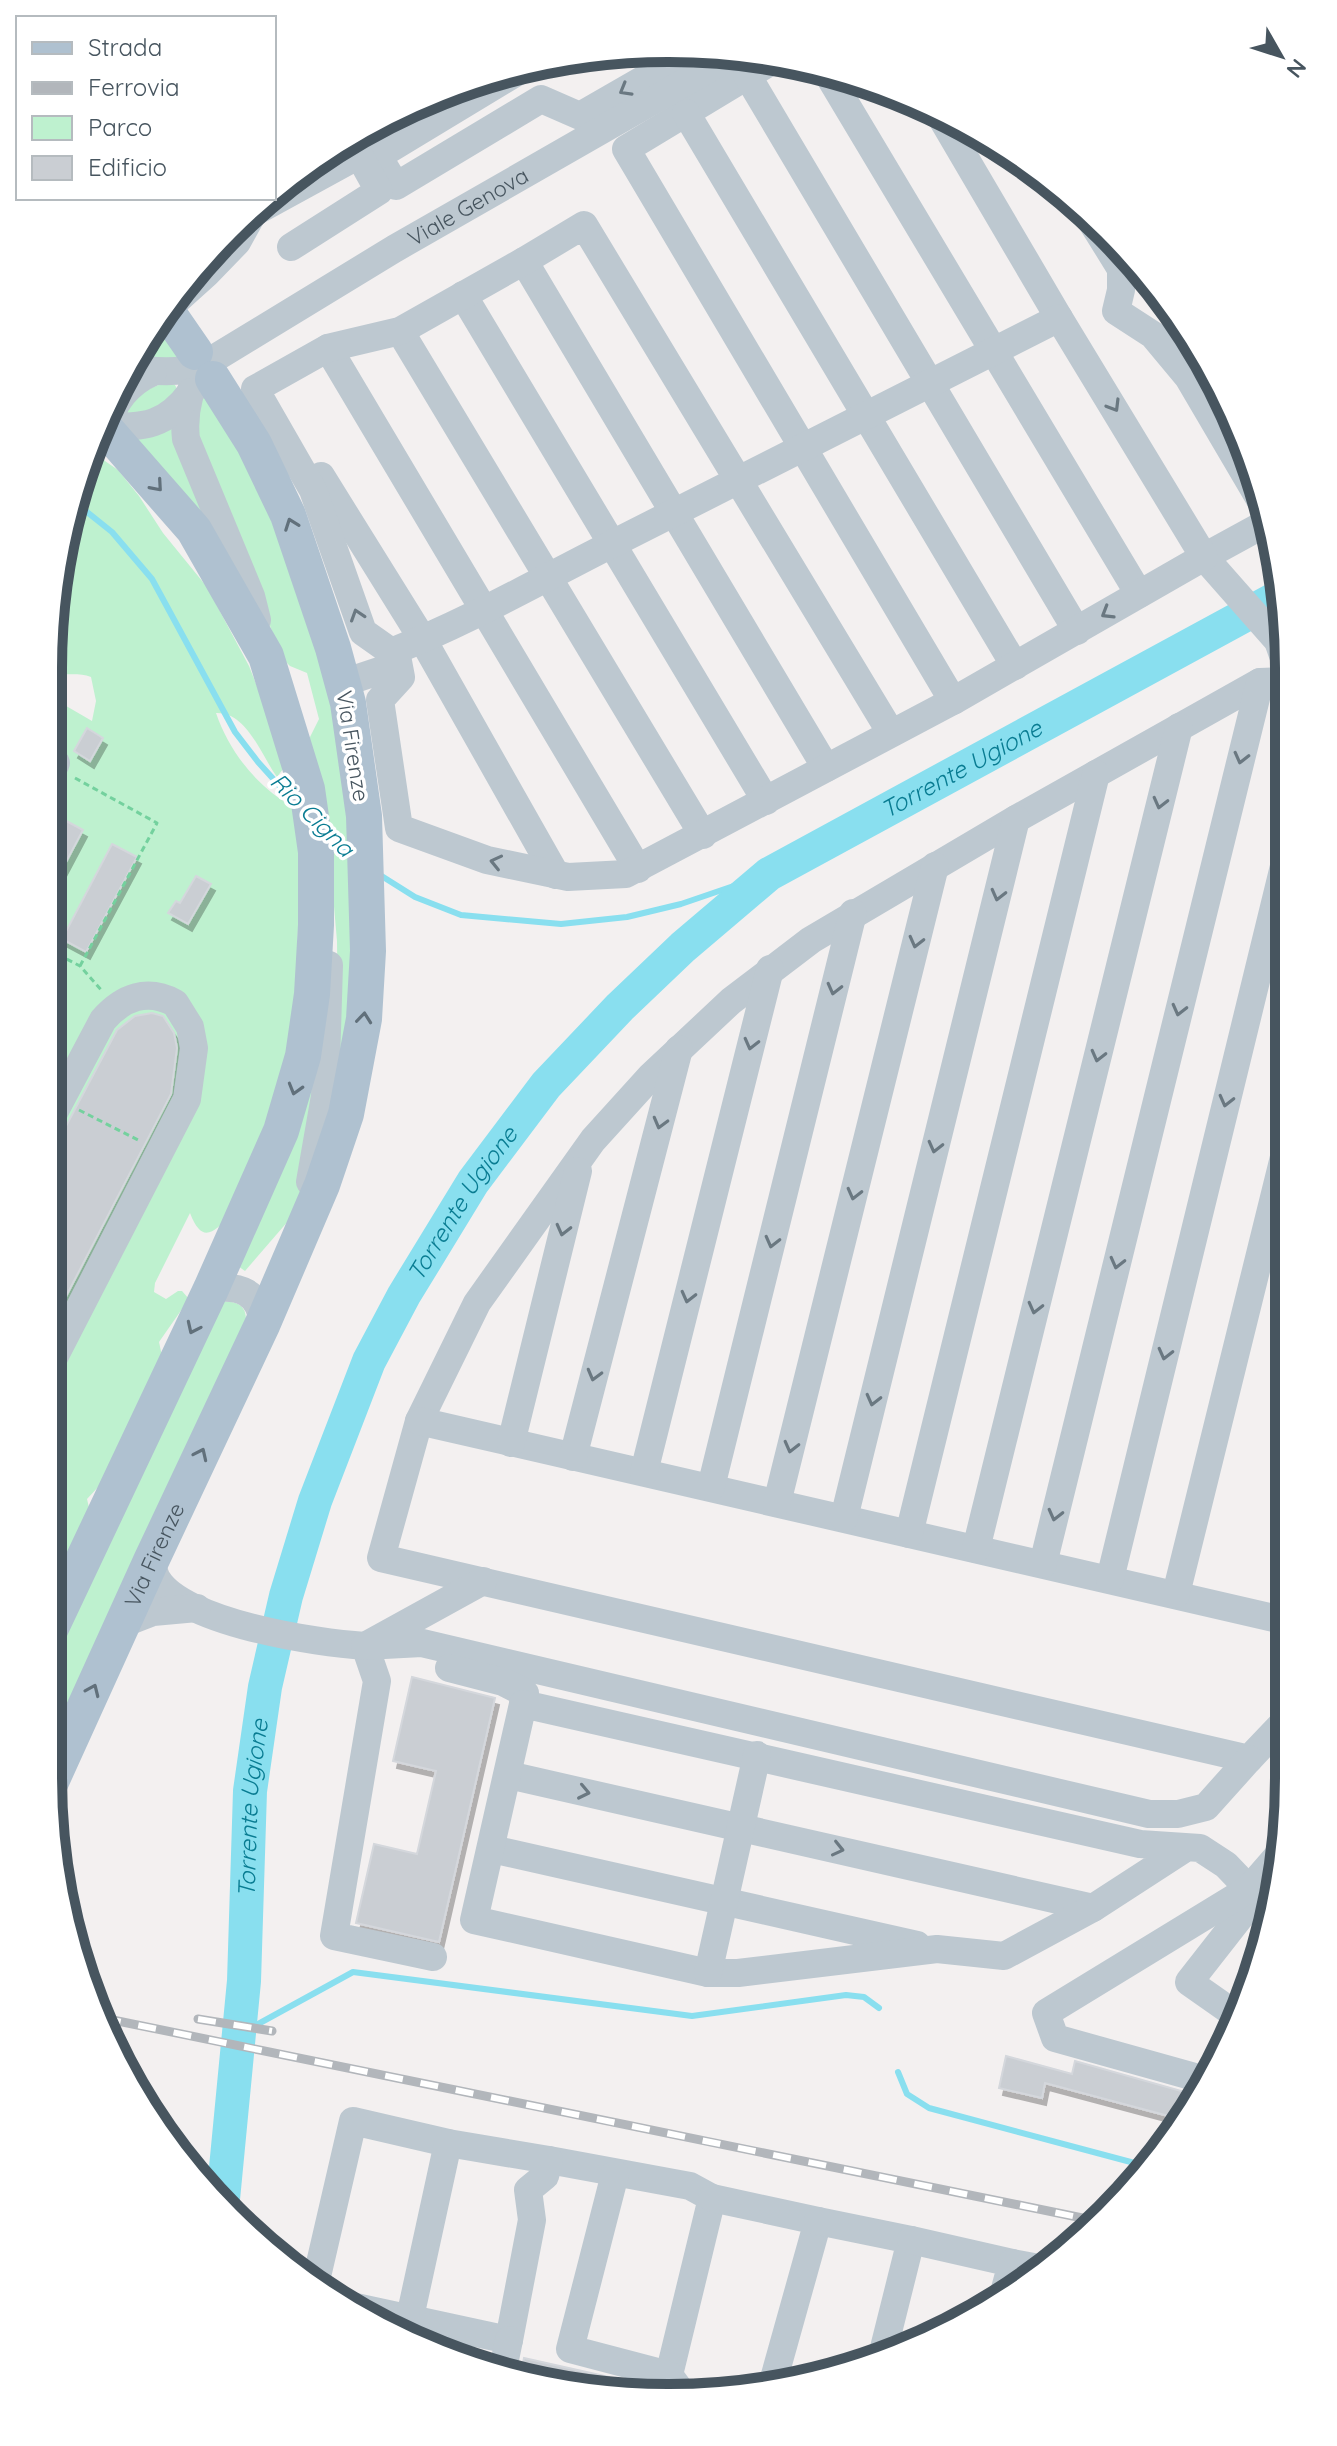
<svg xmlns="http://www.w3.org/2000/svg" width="1337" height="2446" viewBox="0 0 1337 2446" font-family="Quicksand,sans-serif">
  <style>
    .green { fill: #bef1cf }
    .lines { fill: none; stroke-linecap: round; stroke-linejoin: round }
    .stream { stroke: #89dfef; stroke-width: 6 }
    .river { stroke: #89dfef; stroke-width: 34 }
    .building { fill: #caced3; stroke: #d4d7dc; stroke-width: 2; filter: url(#shadow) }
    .path { stroke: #74d19e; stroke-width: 3; stroke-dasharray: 6 4; stroke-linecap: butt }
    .minor { stroke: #bdc8d0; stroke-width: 28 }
    .major { stroke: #afc1d0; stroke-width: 36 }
    .rail-casing { stroke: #b2b6bb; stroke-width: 9 }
    .rail { stroke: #fff; stroke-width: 6; stroke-dasharray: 18; stroke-linecap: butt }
    .oneway { stroke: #6a7881 }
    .oneway2 { stroke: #61707b }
    .labels { text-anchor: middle; stroke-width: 7; stroke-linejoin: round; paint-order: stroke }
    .street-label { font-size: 22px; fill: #47555f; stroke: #fff }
    .water-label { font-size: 24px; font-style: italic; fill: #097c92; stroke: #fff }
    .rim { fill: none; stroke: #47555f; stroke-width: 10 }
  </style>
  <defs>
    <filter id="shadow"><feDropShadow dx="4" dy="7" stdDeviation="0" flood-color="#0004"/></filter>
  </defs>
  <rect width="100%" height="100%" fill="#f3f0f0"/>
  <!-- green -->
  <g class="green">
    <path d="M161,317L190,356L168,366L131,359Z"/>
    <path d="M161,384L175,385L177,389L164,408L127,416V407L139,393Z"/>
    <path d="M202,390L243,443L341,711L361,922L339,1104L337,941L333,895L306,745L319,719L307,673L290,666L283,659L193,430Z"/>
    <path d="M172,427L207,523L133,439Z"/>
    <path d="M95,446L105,461L118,470L139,496L163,533L207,587L249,666L271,722L283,769L277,777C261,755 247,712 216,713C230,753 257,787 295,808L301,838L293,1077L232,1213C213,1234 202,1244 190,1213L155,1283L154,1292L166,1299L178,1291H182L189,1299L159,1342L162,1356L101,1484L87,1499L90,1512L57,1576L48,1584L49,696L92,721L96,701L91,677C77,671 63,678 49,670V628L69,507Z"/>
    <path d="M315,1050L307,1158L296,1212L245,1271L235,1264Z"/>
    <path d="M223,1302C236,1301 246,1305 246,1320L48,1766V1668Z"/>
  </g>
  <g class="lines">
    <!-- stream -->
    <g class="stream">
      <path d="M72,500L112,532L152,579L235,732L258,762L295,803"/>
      <path d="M326,833L354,858"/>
      <path d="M380,875L415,897L461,915L561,924L627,917L681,904L769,874"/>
      <path d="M238,2035L353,1972L692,2016L846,1995L864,1997L879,2008"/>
      <path d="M898,2072L907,2094L929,2108L1142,2165"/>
    </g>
    <!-- river -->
    <path class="river" id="s1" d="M223,2199L244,1981L250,1791L265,1687L286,1596L315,1501L369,1361L404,1295L473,1182L546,1085L620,1007L683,947L769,874L1284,594"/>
  </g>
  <!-- building -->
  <g class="building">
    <path d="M87,728L103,738L90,761L74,751Z"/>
    <path d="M59,817L83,830L49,894V835Z"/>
    <path d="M112,844L137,857L86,952L62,939Z"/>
    <path d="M196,876L211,884L188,924L168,913L176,901L180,903Z"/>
    <path d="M152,1013L163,1016L174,1033L177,1048L171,1094L48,1331L49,1139L57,1137L64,1130L117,1030L135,1016Z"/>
    <path d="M412,1677L495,1698L439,1942L356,1923L374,1844L417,1854L436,1771L393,1761Z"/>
    <path d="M1006,2056L1072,2074L1075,2061L1199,2096L1180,2119L1045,2083L1042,2098L999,2088Z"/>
    <path d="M524,2358L609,2377L607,2387L520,2378Z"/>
  </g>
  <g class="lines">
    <!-- path -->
    <g class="path">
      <path d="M75,778L157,823L80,966"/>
      <path d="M49,950L80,966L102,991"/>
      <path d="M79,1110L140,1141"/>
    </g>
    <!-- minor -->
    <g class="minor">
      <path d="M775,59L626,149L953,701"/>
      <path d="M826,71L1139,594"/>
      <path d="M747,75L1077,631"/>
      <path d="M938,112L1059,318"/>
      <path d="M686,113L1015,666"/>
      <path d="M363,131L396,186L541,99L580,116L693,51"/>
      <path d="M378,156L527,66"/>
      <path d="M1085,211L1121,269V290L1116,311L1153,335L1188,377L1265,508"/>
      <path d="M524,261L826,768"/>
      <path d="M463,295L766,801"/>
      <path d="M167,309L207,273L237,242L253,213L359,155L379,191L291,247"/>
      <path d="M400,331L703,835"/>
      <path d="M328,348L638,869"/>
      <path d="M202,366C189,389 183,413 186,439L251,596L257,620"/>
      <path id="s2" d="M127,367C152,372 178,374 202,366L394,249L736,53"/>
      <path d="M153,372C127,383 115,402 105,427C145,427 166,426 191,392"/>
      <path d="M321,476L423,640L556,875"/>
      <path d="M1268,522L1204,557L1278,641L1284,658"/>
      <path d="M1284,681L1260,682L1016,819L811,940L731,1001L651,1076L593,1140L477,1303L419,1421L381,1558L1249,1759L1287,1719"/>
      <path d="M343,683L388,668L391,652C470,621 544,578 620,540C767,466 913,392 1059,318L1204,557L953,701L626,874L568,877L487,860L399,828L380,700L401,677L397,656L363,632L313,490L255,389L328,348L400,331L524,261L584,225L891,733"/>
      <path d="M49,776L56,763L49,759"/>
      <path d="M310,1182L325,1096L329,965"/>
      <path d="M211,1289C240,1284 260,1293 263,1323"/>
      <path d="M48,1369L187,1099L194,1048L190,1027L175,1003C147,988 123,997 103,1020L49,1122"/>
      <path d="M419,1421L1287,1621"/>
      <path d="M511,1443L578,1171"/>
      <path d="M573,1457L679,1049"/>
      <path d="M644,1472L770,969"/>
      <path d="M711,1487L853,913"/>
      <path d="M777,1503L935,866"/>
      <path d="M844,1518L1016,819"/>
      <path d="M909,1534L1096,774"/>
      <path d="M976,1549L1179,727"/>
      <path d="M151,1561C153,1566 154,1574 157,1579C183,1623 317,1643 365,1646L377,1681L334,1936L433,1957"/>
      <path d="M1043,1564L1260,682"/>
      <path d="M1110,1579L1285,862"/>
      <path d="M483,1581L365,1646L422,1643L1149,1814H1178L1206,1807L1249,1759"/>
      <path d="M1176,1594L1286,1149"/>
      <path d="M122,1624L153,1612L197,1608"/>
      <path d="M449,1668L503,1682L525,1693L523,1704"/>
      <path d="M508,1775L1093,1908"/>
      <path d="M492,1849L917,1945"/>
      <path d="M1184,1849L1093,1908L1004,1956L937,1949L738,1973H708L474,1920L523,1704L1140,1844L1200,1848L1226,1865L1249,1889V1901L1243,1913L1189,1982L1236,2015"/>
      <path d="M708,1973L757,1755"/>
      <path d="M1209,2081L1055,2038L1046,2013L1249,1889L1282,1851"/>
      <path d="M549,2160L690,2186L712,2198L669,2375L683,2394"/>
      <path d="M615,2174L570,2349L669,2375"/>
      <path d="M712,2198L818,2221L773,2382"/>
      <path d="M818,2221L911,2240L882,2356"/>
      <path d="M911,2240L1012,2263L1005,2289"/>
      <path d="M1012,2263L1039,2268"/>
      <path d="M315,2285L353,2121L448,2143L549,2160L545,2176L528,2190L532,2220L509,2340L351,2306"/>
      <path d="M407,2331L448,2143"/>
      <path d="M502,2374L509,2340"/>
    </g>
    <!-- major -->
    <g class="major">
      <path d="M166,310L195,352"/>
      <path d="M48,1634L211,1289L281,1131L303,1056L312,994L316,925V852L307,789L266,656L194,530L103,426"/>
      <path id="s3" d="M49,1786L151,1561L263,1323L322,1185L346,1114L364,1019L368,951L364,816L348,703L333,648L288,515L254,444L213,379"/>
    </g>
    <defs>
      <g id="rail">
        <path d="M103,2018L1097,2221"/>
        <path d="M198,2019L272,2031"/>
      </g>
    </defs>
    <!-- rail casing -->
    <use href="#rail" class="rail-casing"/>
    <!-- rail -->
    <use href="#rail" class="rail"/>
  </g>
  <!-- one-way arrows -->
  <defs><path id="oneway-chevron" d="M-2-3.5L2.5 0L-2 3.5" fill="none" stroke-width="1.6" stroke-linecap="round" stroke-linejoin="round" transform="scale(2)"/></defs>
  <g class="oneway">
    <use href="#oneway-chevron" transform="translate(625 90) rotate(150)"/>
    <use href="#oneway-chevron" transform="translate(1114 406) rotate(59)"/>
    <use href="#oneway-chevron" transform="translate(1107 613) rotate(149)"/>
    <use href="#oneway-chevron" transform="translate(357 615) rotate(-108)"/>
    <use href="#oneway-chevron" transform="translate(1241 758) rotate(104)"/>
    <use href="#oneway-chevron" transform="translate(1160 803) rotate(104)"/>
    <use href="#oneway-chevron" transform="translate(496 862) rotate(-167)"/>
    <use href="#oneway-chevron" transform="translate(998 895) rotate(104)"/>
    <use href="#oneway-chevron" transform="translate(916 942) rotate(104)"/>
    <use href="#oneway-chevron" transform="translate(834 989) rotate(104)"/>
    <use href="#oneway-chevron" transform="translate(1179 1010) rotate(104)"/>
    <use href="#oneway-chevron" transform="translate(751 1044) rotate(104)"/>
    <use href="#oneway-chevron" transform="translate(1098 1056) rotate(104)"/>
    <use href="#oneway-chevron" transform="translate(1226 1101) rotate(104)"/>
    <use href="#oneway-chevron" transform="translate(660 1123) rotate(105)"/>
    <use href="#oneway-chevron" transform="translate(935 1147) rotate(104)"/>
    <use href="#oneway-chevron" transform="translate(854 1194) rotate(104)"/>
    <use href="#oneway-chevron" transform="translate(563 1230) rotate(104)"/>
    <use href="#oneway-chevron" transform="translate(772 1242) rotate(104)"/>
    <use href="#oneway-chevron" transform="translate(1117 1263) rotate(104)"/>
    <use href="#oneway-chevron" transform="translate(688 1297) rotate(104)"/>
    <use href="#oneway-chevron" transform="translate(1035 1308) rotate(104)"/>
    <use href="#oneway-chevron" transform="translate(1165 1354) rotate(104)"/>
    <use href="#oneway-chevron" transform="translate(594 1375) rotate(105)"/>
    <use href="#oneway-chevron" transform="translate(873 1400) rotate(104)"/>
    <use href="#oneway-chevron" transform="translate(791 1447) rotate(104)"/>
    <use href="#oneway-chevron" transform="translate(1055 1515) rotate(104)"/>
    <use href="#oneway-chevron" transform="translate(584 1792) rotate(12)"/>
    <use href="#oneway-chevron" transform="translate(838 1849) rotate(13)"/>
  </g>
  <g class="oneway2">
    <use href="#oneway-chevron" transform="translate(157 486) rotate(49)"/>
    <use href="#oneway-chevron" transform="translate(291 524) rotate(-110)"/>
    <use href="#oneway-chevron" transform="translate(364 1018) rotate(-84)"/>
    <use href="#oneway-chevron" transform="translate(295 1089) rotate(106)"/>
    <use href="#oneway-chevron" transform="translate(193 1328) rotate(115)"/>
    <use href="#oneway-chevron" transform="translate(201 1454) rotate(-65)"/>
    <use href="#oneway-chevron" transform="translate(93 1690) rotate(-66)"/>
  </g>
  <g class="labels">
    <!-- street labels -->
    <g class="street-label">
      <text dy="8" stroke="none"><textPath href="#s2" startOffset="386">Viale Genova</textPath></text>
      <text transform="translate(353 746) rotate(81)" y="8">Via Firenze</text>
      <text dy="8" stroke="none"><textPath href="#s3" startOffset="254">Via Firenze</textPath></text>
    </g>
    <!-- water labels -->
    <g class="water-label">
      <text dy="8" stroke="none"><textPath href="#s1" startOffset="1712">Torrente Ugione</textPath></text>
      <text transform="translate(312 815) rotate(45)" y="8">Rio Cigna</text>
      <text dy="8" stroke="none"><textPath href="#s1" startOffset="1040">Torrente Ugione</textPath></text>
      <text dy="8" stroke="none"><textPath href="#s1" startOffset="392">Torrente Ugione</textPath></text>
    </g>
  </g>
  <!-- crop -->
  <path d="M0 0H1337V2446H0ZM668 62H669A606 606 0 0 1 1275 668V1778A606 606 0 0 1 669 2384H668A606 606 0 0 1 62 1778V668A606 606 0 0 1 668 62Z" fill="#fff" fill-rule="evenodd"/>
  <path class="rim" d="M668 62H669A606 606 0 0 1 1275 668V1778A606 606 0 0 1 669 2384H668A606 606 0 0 1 62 1778V668A606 606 0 0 1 668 62Z"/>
  <!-- legend -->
  <rect x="16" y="16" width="260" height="184" fill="#ffffff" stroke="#b5bbbf" stroke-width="2"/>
  <rect x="32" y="42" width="40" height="12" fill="#afc1d0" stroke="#b5bbbf" stroke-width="2"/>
  <text x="88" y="56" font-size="24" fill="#47555f">Strada</text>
  <rect x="32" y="82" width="40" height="12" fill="#b2b6bb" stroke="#b5bbbf" stroke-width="2"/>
  <text x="88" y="96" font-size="24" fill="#47555f">Ferrovia</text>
  <rect x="32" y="116" width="40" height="24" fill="#bef1cf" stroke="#b5bbbf" stroke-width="2"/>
  <text x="88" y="136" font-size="24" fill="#47555f">Parco</text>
  <rect x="32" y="156" width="40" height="24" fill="#caced3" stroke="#b5bbbf" stroke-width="2"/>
  <text x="88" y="176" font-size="24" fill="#47555f">Edificio</text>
  <!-- north arrow -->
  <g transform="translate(1281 56) rotate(129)" stroke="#ffffff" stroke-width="6" paint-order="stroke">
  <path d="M0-6L14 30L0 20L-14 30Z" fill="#47555f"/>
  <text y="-12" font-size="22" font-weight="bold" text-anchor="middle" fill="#47555f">N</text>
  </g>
</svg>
